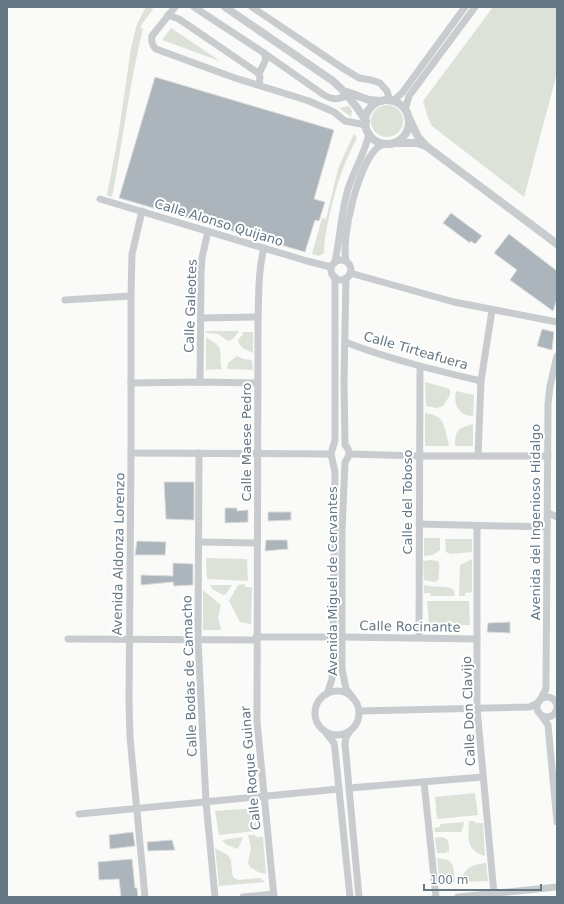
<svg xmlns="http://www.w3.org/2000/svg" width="564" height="904" viewBox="0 0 564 904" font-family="'DejaVu Sans',sans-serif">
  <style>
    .green { fill: #dce2d8 }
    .building { fill: #acb5bb; stroke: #dcdcda }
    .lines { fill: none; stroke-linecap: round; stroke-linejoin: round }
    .minor { stroke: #c8cccf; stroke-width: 7 }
    .tertiary { stroke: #c8cccf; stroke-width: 8 }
    .labels { text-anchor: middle; stroke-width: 4; stroke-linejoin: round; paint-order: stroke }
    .street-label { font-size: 13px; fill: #647783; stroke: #fff }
  </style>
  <rect width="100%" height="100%" fill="#fafaf8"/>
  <!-- green -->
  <g class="green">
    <path d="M146,7H151L153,9L140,27L143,29C129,85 123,141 112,197L107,195L118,137L131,48L137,24Z"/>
    <path d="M493,7H557V73L524,197L432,126L428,118L423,101Z"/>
    <path d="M171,28L220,61L162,40Z"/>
    <circle cx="387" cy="121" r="16"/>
    <path d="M349,106L352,111L351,117L339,108Z"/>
    <path d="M354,134L357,138C344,162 336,186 330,213C327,226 324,239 324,253L319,256L312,254L322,218L326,219L338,169L345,153Z"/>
    <path d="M205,331H239L233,339L228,341L218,334L207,333Z"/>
    <path d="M242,332H253V353C247,350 239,348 238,340L243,334Z"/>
    <path d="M206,337C210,340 216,343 219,347C222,352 219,362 222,369L206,370Z"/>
    <path d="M237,356L244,359L252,360L253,370L227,369L228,363Z"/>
    <path d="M425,382L450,389V395L443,406L437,408L426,406Z"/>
    <path d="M456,391L474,395L473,416C458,416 453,403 456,391Z"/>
    <path d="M425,413C439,415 443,419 446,433C446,438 449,441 449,446H425Z"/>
    <path d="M473,424V446H455C455,430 458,428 473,424Z"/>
    <path d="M424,538H440V550L433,555L424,556Z"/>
    <path d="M445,539H472V552L450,554L446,552Z"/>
    <path d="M206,558L247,559L248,581L207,579Z"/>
    <path d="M472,559V592L465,593V596H459L460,565Z"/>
    <path d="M431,560L438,561C441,566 438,573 439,579L435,582L424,580L423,561Z"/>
    <path d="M245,584V587H252L251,624L240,622L229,601L238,585Z"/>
    <path d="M210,585H232L226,594L223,595L212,589Z"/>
    <path d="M424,585C434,588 443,585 453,589L455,596H431L430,593H424Z"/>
    <path d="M203,590L221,605L218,618L221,630H203Z"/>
    <path d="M427,601H469L470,625H429Z"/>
    <path d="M475,793L478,815L437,819L435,797Z"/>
    <path d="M256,808V831L219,835L215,811Z"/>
    <path d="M469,821H474L476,823H483L485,856C466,850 468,839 469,821Z"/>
    <path d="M464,822L463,828L461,832H435L434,828L440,827V824Z"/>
    <path d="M248,835H255L256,837H263L266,874L258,872L250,867L248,863L251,848Z"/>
    <path d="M243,837L238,849L227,845L222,840Z"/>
    <path d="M440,837C449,837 449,844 449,851L445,853H437L435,838Z"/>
    <path d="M215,848C236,859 229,856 233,877L238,880L260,878L265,882L219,886Z"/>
    <path d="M437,858L448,860L453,865L455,882L440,884Z"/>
    <path d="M486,863L488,881L468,882V879L461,880C466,866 473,865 486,863Z"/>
  </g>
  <!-- building -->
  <g class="building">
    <path d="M155,77L334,130L314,199L325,202L319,221L315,220L305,252L119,198Z"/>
    <path d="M451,213L482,236L475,244L471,241L470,243L443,223Z"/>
    <path d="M509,234L557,271V299L553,311L510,280L517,270L494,253Z"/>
    <path d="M542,329L554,332L552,350L537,346Z"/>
    <path d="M164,482H194V520L166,519Z"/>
    <path d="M225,508H237V511L248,510V522L225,523Z"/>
    <path d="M268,512H291V520L268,521Z"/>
    <path d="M266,540H287L288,549L265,551Z"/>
    <path d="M137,541L166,542L165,555H135Z"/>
    <path d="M173,563L193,564V585L174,586L173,582L141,585V575L173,576Z"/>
    <path d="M510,622V633L487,632L488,623Z"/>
    <path d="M133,832L135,846L110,849L109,835Z"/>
    <path d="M172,840L175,850L148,851L147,842Z"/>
    <path d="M132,859L135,888H137L138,897H121L119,879L99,880L98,862Z"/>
  </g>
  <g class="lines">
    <!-- minor -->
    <g class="minor">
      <path d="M175,7L152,36C151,42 152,45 156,49L235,78L309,101L334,112L345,121L366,125"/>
      <path d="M194,7L264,53L324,95C333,100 338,100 348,95"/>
      <path d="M252,7L344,69L359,78L371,80L380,83L387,91L390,101"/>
      <path d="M168,15L179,19L258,73L260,77L259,85"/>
      <path d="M259,74L266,59L264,53"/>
      <path d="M393,101L402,93L465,7"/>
      <path d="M405,110L409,96L475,7"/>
      <path d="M100,199L307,261L331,267"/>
      <path d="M142,211L132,254L131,296V453L129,702L130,737L145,897"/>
      <path d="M264,248C258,271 259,294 258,317L257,722L274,897"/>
      <circle cx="341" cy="270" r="10"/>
      <path d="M346,261C341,237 358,165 377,148C379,146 382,145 385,144"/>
      <path d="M335,262C340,237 341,213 348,189C354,170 365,153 369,134"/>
      <path d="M350,273L454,302L557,322"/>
      <path d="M346,278L344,382L345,445C351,451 350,456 345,462L342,531V669L346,689L353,698"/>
      <path d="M65,300L131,296"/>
      <path d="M201,318L258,317"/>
      <path d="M345,342C389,359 434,370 481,381"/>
      <path d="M200,382L201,274L202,258L208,231"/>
      <path d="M131,383L200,382L258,383"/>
      <path d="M131,453L331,454"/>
      <path d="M199,453L198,640L206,802L215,897"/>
      <path d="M349,454L419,456H548"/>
      <path d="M478,456L481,381L492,310"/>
      <path d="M548,513L557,517"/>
      <path d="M419,524L547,527"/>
      <path d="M477,526V708L494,894"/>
      <path d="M199,542L257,543"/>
      <path d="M256,637H332"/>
      <path d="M342,637L477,639"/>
      <path d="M419,637L420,367"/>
      <path d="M68,639L256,640"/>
      <circle cx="337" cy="713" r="22"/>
      <path d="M327,694L332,679L333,659L335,472L331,454L335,440V277"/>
      <circle cx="547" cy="707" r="10"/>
      <path d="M540,700L546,689L548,404L550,386L557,356"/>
      <path d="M359,711L530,707L538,703"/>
      <path d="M541,715L548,725L557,822"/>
      <path d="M350,731L346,737L345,744L359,897"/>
      <path d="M326,733L334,743L335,750L350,897"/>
      <path d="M424,782L436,897"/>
      <path d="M349,788L482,777"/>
      <path d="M79,814L339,789"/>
      <path d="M243,897L273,894"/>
      <path d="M458,897L557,887"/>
    </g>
    <!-- tertiary -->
    <g class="tertiary">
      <path d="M225,7L333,81C347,93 356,105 366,121"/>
      <path d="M347,92L369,100L381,101"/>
      <circle cx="387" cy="122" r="22"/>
      <path d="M408,116L418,137L426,146L557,244"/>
      <path d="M396,143H417L426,146"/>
    </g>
  </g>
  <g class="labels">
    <!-- street labels -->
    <g class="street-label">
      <text transform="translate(219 222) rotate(17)" y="5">Calle Alonso Quijano</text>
      <text transform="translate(190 306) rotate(-88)" y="5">Calle Galeotes</text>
      <text transform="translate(416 350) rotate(16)" y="5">Calle Tirteafuera</text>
      <text transform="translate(246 442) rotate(-90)" y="5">Calle Maese Pedro</text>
      <text transform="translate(407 502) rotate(-90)" y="5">Calle del Toboso</text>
      <text transform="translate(535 522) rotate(-90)" y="5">Avenida del Ingenioso Hidalgo</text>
      <text transform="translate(118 554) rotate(-89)" y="5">Avenida Aldonza Lorenzo</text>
      <text transform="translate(332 581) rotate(-90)" y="5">Avenida Miguel de Cervantes</text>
      <text transform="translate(410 626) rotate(1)" y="5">Calle Rocinante</text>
      <text transform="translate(189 676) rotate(-92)" y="5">Calle Bodas de Camacho</text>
      <text transform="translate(468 711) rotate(-92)" y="5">Calle Don Clavijo</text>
      <text transform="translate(250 768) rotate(-95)" y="5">Calle Roque Guinar</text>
    </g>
  </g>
  <!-- border -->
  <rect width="564" height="904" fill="none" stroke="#647783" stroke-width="16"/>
  <!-- scale -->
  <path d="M424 884v6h117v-6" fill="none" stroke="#647783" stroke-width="2"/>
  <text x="430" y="884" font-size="12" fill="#647783" stroke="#ffffff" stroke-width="3" paint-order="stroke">100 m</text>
</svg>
